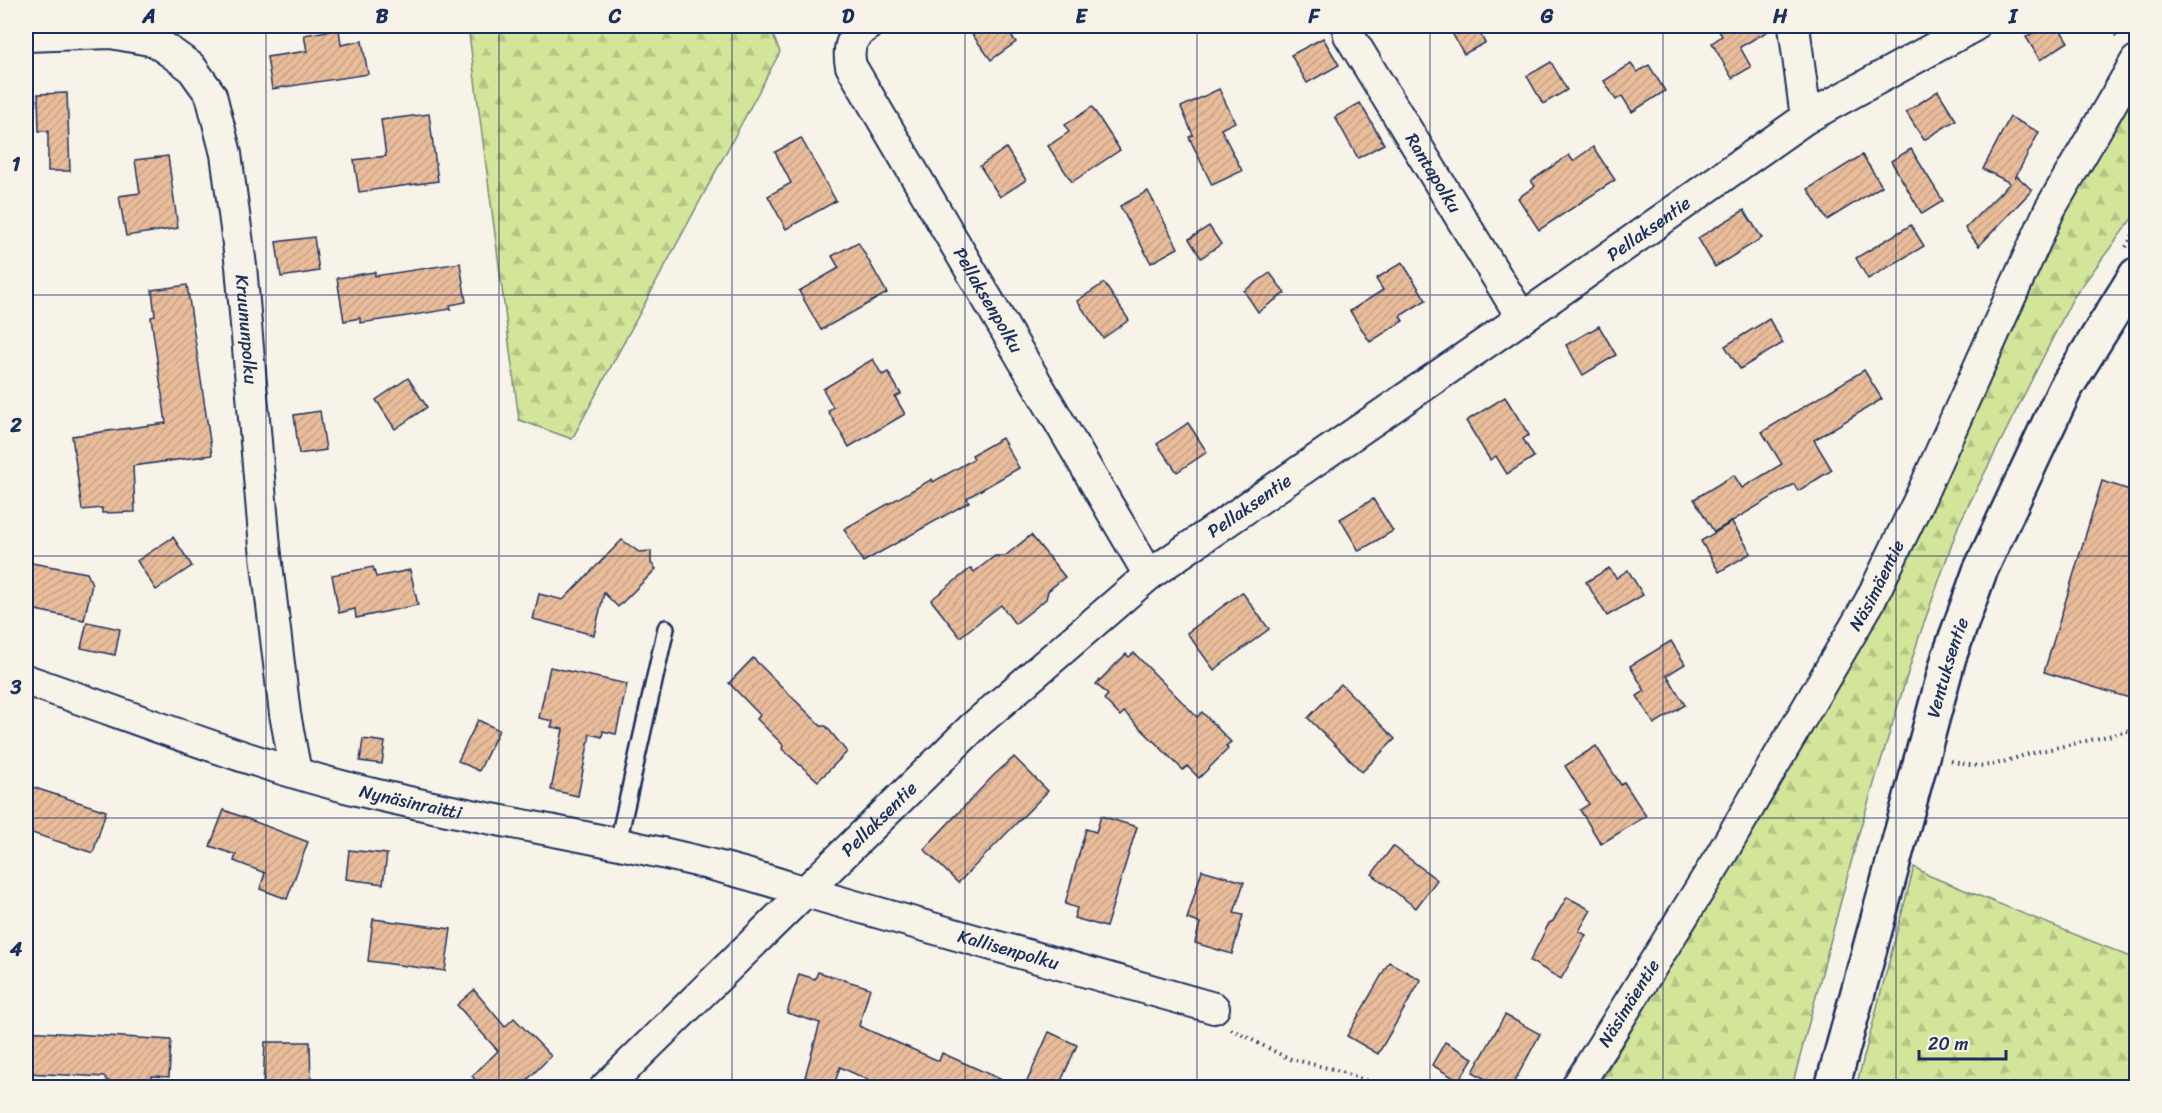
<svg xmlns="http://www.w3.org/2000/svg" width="2162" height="1113" viewBox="0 0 2162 1113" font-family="Sriracha,sans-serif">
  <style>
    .forest { fill: url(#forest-firs); stroke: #768a7c; stroke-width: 1.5 }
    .building { fill: url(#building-hatch); stroke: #1b2f5e; stroke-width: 1.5 }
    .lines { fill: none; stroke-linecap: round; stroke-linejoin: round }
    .service-casing { stroke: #1b2f5e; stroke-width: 20 }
    .minor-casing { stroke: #1b2f5e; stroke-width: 34 }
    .secondary-casing { stroke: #1b2f5e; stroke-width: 38 }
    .path { stroke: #1b2f5e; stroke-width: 4; stroke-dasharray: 1.5 4.5; stroke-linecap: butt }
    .service { stroke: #f7f3e8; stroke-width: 15 }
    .minor { stroke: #f7f3e8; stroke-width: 30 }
    .secondary { stroke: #f7f3e8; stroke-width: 33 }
    .grid { fill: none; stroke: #1b2f5e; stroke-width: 1.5; stroke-opacity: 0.55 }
    .labels { text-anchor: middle; stroke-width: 4.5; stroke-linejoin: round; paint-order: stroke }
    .street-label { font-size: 18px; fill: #1b2f5e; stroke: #f7f3e8 }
    .neatline { fill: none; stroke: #1b2f5e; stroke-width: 2 }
    .grid-label { font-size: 20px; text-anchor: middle; font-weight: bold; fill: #1b2f5e }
  </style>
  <defs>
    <pattern id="forest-firs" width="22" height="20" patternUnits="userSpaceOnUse" patternTransform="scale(1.5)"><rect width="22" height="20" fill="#d2e599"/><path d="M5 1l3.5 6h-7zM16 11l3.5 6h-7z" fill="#b4c586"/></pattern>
    <pattern id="building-hatch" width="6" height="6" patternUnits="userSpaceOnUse" patternTransform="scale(1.5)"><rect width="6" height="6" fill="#e9bc9a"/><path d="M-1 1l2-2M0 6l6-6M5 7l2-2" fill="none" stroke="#c7a287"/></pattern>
  </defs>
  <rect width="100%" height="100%" fill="#f7f3e8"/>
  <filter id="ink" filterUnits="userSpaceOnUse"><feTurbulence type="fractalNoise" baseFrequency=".0167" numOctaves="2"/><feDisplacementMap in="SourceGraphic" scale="12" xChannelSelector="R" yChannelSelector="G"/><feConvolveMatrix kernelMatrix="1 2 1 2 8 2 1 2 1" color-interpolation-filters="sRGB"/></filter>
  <g filter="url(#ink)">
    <!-- forest -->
    <g class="forest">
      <path d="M468,26H769L780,52L572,439L519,420Z"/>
      <path d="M2136,85V213L2073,298L1959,524L1918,640L1858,836L1792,1087L1597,1088L1729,867L2061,214Z"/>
      <path d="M1914,867L1930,876L2136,959V1087H1856Z"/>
    </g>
    <!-- building -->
    <g class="building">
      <path d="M966,26H1004L1016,42L991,60Z"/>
      <path d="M1448,26H1476L1485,43L1464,54Z"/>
      <path d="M1716,26H1777L1740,47L1751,67L1732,78L1712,43L1722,36Z"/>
      <path d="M2044,26H2058L2068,42L2040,60L2026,37Z"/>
      <path d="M339,29L341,45L362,41L368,74L272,89L267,57L307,51L304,35Z"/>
      <path d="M1323,38L1339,65L1307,83L1291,55Z"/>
      <path d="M1551,62L1567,90L1543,104L1527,76Z"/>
      <path d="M1631,64L1637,72L1649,65L1665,91L1632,112L1622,96L1616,100L1604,81Z"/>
      <path d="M1219,89L1235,122L1221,129L1242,171L1212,185L1189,137L1193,135L1181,107Z"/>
      <path d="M1938,91L1956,120L1924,140L1906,112Z"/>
      <path d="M67,93L70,171H48V131H39L38,94Z"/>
      <path d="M1360,103L1384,144L1358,158L1335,117Z"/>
      <path d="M1092,107L1120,150L1072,182L1048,146L1069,132L1065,125Z"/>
      <path d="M429,114L438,181L359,192L354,160L386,156L381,120Z"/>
      <path d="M2010,117L2039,132L2015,178L2017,176L2032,190L1979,246L1965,228L2010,183L1983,169Z"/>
      <path d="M801,138L836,201L786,229L768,196L791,183L775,152Z"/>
      <path d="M1593,147L1615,180L1539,230L1518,198L1535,186L1531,181L1569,155L1573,161Z"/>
      <path d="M1006,148L1026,180L1000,197L980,166Z"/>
      <path d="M1911,149L1943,201L1922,214L1891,161Z"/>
      <path d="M1862,155L1882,186L1827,220L1808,189Z"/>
      <path d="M168,156L178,228L126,236L119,196L140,193L135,160Z"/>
      <path d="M1148,191L1178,248L1151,263L1120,206Z"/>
      <path d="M1744,210L1762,238L1715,267L1698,238Z"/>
      <path d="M1911,225L1924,246L1868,279L1856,258Z"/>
      <path d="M1209,226L1221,244L1201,258L1189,239Z"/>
      <path d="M314,237L319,271L281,277L276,242Z"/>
      <path d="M858,242L887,293L821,330L799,291L839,268L832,256Z"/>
      <path d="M1402,262L1426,300L1400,316L1403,321L1370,342L1350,311L1383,290L1376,279Z"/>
      <path d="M460,263L466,302L450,305L451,309L395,318L360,323V318L344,321L337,278L375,272V276Z"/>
      <path d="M1270,273L1285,293L1258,312L1244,291Z"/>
      <path d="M1104,283L1129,320L1103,338L1077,301Z"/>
      <path d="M187,285L212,455L133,466L135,512L102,513V508L82,510L72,436L166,423L151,317L155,316L152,290Z"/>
      <path d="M1769,319L1783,343L1740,369L1725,346Z"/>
      <path d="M1599,326L1616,355L1583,375L1566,345Z"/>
      <path d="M873,359L882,375L888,372L901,394L895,397L905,414L849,447L828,411L833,407L823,389Z"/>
      <path d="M1864,370L1882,399L1814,440L1832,470L1798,491L1794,484L1714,532L1694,499L1734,475L1742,488L1782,464L1762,432Z"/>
      <path d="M408,378L427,407L395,429L376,400Z"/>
      <path d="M1505,397L1529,435L1523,439L1534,457L1507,474L1496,456L1490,460L1466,421Z"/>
      <path d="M320,411L326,450L299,454L294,415Z"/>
      <path d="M1188,423L1207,452L1177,472L1157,444Z"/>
      <path d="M1002,438L1019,468L967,498L969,502L863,562L844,529L932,479L933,482L974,459L972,455Z"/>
      <path d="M2102,481L2136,492V700L2044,672Z"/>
      <path d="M1373,499L1393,531L1359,551L1340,519Z"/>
      <path d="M1732,522L1751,553L1719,572L1701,541Z"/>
      <path d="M1031,535L1065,577L1048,591L1046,599L1015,624L1001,605L960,637L931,600L971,568L974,572L995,556H1005Z"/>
      <path d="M173,537L192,566L156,590L137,561Z"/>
      <path d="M622,540L639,552L651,551V563L656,569L618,607L604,593L594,635L533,619L539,594L563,600Z"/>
      <path d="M26,562L87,573L92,584L84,620L31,609L26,604Z"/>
      <path d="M373,567L376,577L410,570L418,605L356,618L355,609L339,613L332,575Z"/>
      <path d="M1609,568L1616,578L1628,570L1643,595L1607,616L1586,582Z"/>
      <path d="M1242,592L1269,629L1214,670L1187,633Z"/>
      <path d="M87,622L120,629L115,655L81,648Z"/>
      <path d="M1671,641L1685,664L1667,675L1685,705L1654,724L1637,696L1645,691L1630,666Z"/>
      <path d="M1134,653L1197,717L1202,712L1231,742L1226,746L1228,749L1199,778L1187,766L1183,770L1124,712L1120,716L1104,699L1108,695L1096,684L1126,654L1129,657Z"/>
      <path d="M753,658L821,726H826L847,752L818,781L782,749L783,745L757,719L760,715L729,683Z"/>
      <path d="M550,667L627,684L616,734L603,731L602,737L590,734L578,796L551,790L563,729L551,727L553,721L539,718Z"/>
      <path d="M1341,684L1395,739L1362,772L1308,718Z"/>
      <path d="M478,720L499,730L479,771L458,761Z"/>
      <path d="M363,739L385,742L382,764L360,761Z"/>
      <path d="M1596,746L1621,785L1624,782L1646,816L1601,844L1580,810L1589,804L1565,766Z"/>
      <path d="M1014,757L1048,791L958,883L924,849L993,776Z"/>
      <path d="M32,787L106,811L93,853L26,831V806Z"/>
      <path d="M224,810L308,842L287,899L260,889L265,873L234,861L236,855L210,846Z"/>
      <path d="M1101,816L1137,827L1106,927L1074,918L1077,908L1065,904L1086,829L1096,832Z"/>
      <path d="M1393,846L1437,880L1416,908L1372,874Z"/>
      <path d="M349,850L387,854L383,884L346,879Z"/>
      <path d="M1202,870L1244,882L1234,913L1243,915L1232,954L1195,943L1200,923L1187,919Z"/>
      <path d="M1567,897L1591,910L1579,931L1586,935L1561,979L1530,961L1549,923L1553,921Z"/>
      <path d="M373,919L451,929L445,971L368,961Z"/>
      <path d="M1389,962L1421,980L1378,1054L1347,1036Z"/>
      <path d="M818,972L870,988L859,1026L939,1061L942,1053L1020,1088H886L840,1067L834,1085L805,1077L820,1023L787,1013L799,974L815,979Z"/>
      <path d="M474,990L505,1027L514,1018L551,1056L519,1088H483L472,1076L498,1051L457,1005Z"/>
      <path d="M1505,1015L1540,1034L1511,1088H1501L1473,1072Z"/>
      <path d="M26,1031L171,1040L169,1077L152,1076V1080H138V1084L117,1083L107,1081L105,1077L26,1073Z"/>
      <path d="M1049,1032L1077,1045L1058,1088H1024Z"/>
      <path d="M265,1042H310L311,1088H263Z"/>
      <path d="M1445,1042L1473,1058L1459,1081L1432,1065Z"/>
    </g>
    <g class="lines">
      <defs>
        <path id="service" d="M618,842L666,628"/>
        <g id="minor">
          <path id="s1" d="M867,26C851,36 847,48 851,66L1149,575"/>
          <path id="s2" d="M1347,26L1349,35L1522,318"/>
          <path d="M1794,26L1806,118"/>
          <path id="s3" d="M26,36L111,33L155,41L191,67L211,95L226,154L241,266L265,547L285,714L296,773"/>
          <path id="s4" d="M26,680C137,718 247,763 361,791C508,827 658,843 802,891L1214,1008"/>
          <path id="s5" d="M605,1088L974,726L1149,575L1522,318L1806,118L1974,26"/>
          <path id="s6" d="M1576,1088L1718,860L1870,601L1920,498L2050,209L2136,61"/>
        </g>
        <g id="secondary">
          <path id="s7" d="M1832,1088L1949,657L1980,571L2065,389L2136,275"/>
        </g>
      </defs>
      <!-- service casing -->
      <use href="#service" class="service-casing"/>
      <!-- minor casing -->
      <use href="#minor" class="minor-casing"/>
      <!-- secondary casing -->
      <use href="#secondary" class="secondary-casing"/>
      <!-- path -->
      <g class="path">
        <path d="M2107,26L2119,38"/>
        <path d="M2126,247L2136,230"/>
        <path d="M1951,761C1993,773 2003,759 2041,751C2073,744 2105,737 2136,729"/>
        <path d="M1231,1029L1287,1058L1336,1070L1387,1088"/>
      </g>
      <!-- service -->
      <use href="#service" class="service"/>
      <!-- minor -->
      <use href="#minor" class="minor"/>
      <!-- secondary -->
      <use href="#secondary" class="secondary"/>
    </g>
  </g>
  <!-- grid -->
  <path class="grid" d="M266,26V1088M499,26V1088M732,26V1088M965,26V1088M1197,26V1088M1430,26V1088M1663,26V1088M1896,26V1088M26,295H2136M26,556H2136M26,818H2136"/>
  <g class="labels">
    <!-- street labels -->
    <g class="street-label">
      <text dy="6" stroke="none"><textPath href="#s2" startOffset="171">Rantapolku</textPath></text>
      <text dy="6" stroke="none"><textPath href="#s5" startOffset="1356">Pellaksentie</textPath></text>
      <text dy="6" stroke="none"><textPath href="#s1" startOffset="318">Pellaksenpolku</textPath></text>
      <text dy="6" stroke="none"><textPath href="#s3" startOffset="446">Kruununpolku</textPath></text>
      <text dy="6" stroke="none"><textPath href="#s5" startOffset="870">Pellaksentie</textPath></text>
      <text dy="6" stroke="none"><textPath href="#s6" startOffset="586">Näsimäentie</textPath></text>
      <text dy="6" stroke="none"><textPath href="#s7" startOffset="436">Ventuksentie</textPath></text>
      <text dy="6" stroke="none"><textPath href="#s4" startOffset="404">Nynäsinraitti</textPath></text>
      <text dy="6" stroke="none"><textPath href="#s5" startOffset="384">Pellaksentie</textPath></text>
      <text dy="6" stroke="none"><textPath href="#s4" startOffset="1020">Kallisenpolku</textPath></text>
      <text dy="6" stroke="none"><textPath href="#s6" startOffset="100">Näsimäentie</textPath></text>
    </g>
  </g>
  <!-- margin -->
  <rect width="2162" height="1113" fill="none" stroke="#f7f3e8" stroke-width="66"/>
  <!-- scale -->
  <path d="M1919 1050v9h87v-9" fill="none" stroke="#1b2f5e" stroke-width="3"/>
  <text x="1928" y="1050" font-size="18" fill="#1b2f5e" stroke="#f7f3e8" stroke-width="4.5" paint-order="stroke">20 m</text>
  <rect x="33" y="33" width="2096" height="1047" class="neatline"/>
  <g class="grid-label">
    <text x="149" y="23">A</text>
    <text x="382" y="23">B</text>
    <text x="615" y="23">C</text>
    <text x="848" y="23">D</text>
    <text x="1081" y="23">E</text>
    <text x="1314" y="23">F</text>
    <text x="1547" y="23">G</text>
    <text x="1780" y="23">H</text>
    <text x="2013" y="23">I</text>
    <text x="16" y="171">1</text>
    <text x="16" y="432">2</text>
    <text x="16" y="694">3</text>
    <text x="16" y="956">4</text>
  </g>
</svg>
